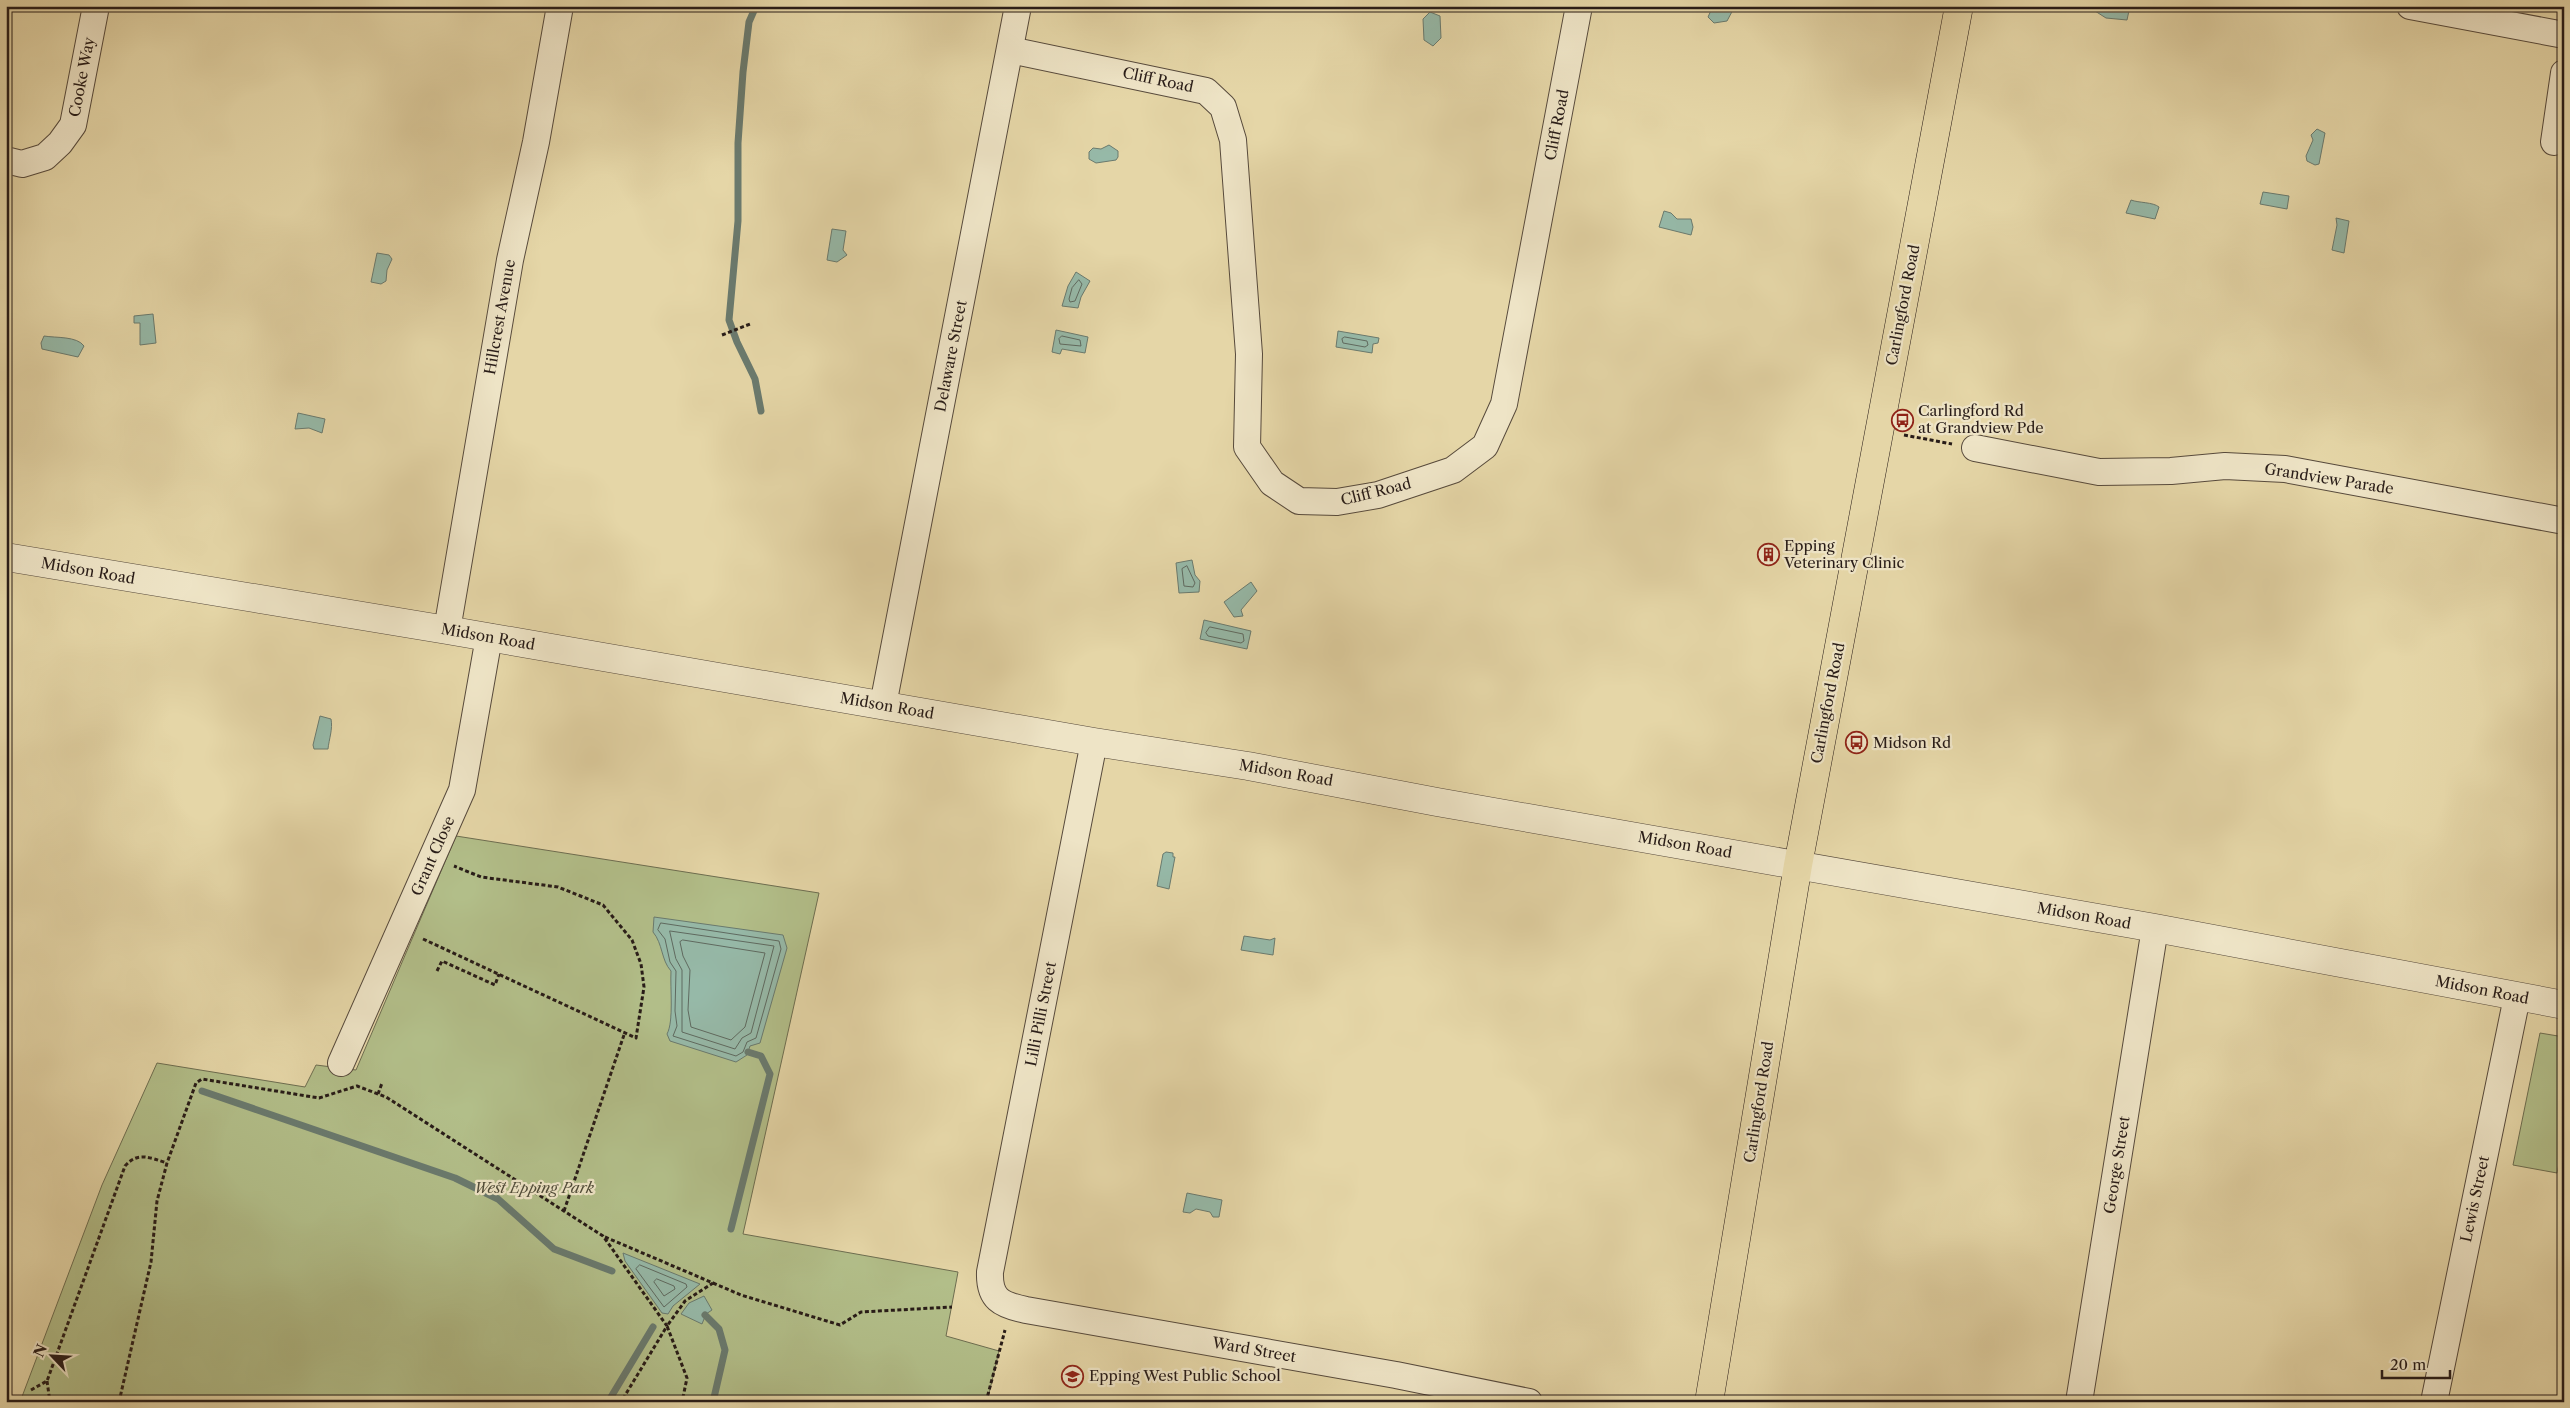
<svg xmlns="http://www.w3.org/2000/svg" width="2570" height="1408" viewBox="0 0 2570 1408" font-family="'Libre Caslon Text',serif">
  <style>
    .green { fill: #b2be89; stroke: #6d6d50 }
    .water { fill: #96b9a8; stroke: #6a7a6e }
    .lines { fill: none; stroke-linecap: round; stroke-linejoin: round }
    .shore { stroke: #5f6a60; stroke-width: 1 }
    .stream { stroke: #6a7a6e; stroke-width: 7 }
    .minor-casing { stroke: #574a3c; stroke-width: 28 }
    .tertiary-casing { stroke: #574a3c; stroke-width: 29 }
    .primary-casing { stroke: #281c18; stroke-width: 29 }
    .path { stroke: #281c18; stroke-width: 3; stroke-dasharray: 4 2.5; stroke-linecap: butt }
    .minor { stroke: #eee4c6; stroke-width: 26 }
    .tertiary { stroke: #eee4c6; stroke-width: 28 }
    .primary { stroke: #e5d6a7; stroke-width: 28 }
    .labels { text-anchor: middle; stroke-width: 4.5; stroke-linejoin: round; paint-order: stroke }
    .street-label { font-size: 15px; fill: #281c18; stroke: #eee4c6 }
    .poi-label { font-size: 15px; fill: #281c18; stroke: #eee4c6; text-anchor: start }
    .park-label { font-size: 15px; font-style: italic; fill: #514d3a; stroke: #eee4c6 }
  </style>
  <rect width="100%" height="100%" fill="#e5d6a7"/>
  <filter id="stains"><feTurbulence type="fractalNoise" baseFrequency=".004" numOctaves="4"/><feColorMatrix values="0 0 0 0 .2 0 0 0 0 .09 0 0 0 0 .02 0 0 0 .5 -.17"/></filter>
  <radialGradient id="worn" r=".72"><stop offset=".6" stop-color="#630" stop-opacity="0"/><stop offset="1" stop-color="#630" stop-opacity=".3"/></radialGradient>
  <!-- green -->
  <g class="green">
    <path d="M456,836L819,893L743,1234L958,1272L946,1336L999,1351L987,1402H20L102,1185L157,1063L305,1087L316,1065L356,1070Z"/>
    <path d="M2540,1033L2564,1037V1140L2557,1173L2513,1165Z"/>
  </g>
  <!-- water -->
  <g class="water">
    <path d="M1713,6H1735L1727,21L1714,23L1708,17Z"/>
    <path d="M2096,6H2130L2127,20L2106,18L2095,11Z"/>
    <path d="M1430,12L1440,16L1441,38L1433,46L1424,40L1423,19Z"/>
    <path d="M2317,129L2325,133L2319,164L2315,165L2307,161L2306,156L2313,140L2311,135Z"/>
    <path d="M1109,145L1118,151V157L1116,160L1096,163L1089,159V152L1093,148L1101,149Z"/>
    <path d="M2263,192L2289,196L2287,209L2260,204Z"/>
    <path d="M2131,200C2139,203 2153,202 2159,207L2155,219L2126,213Z"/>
    <path d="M1664,211L1671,213L1677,219H1691L1693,227L1691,235L1659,227Z"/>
    <path d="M2336,218L2349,221L2344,253L2332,250L2337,225Z"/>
    <path d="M832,229L846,231L843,250L847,255L837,262L827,260Z"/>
    <path d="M377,253L389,255L392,259L387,270L386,281L381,284L371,282Z"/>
    <path d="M1076,272L1090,281L1081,297L1078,308L1062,306L1068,286Z"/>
    <path d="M153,314L156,343L140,345V323H134V316Z"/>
    <path d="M1056,330L1088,337L1085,353L1062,349L1060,354L1052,352Z"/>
    <path d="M1338,331L1379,338L1378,343L1373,344L1372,353L1336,347Z"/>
    <path d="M44,336C56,338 77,336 84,346L78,357L42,349L41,343Z"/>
    <path d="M298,413L325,419L322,433L309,428L295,429Z"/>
    <path d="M1192,560L1195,575L1200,581L1199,592L1179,593L1176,563Z"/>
    <path d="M1251,582L1257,591L1241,610L1243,616L1234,617L1224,602Z"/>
    <path d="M1204,620L1251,631L1247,649L1200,639Z"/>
    <path d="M320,716L331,719C333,729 329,739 328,749H314L313,745Z"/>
    <path d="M1166,852L1173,853V857H1175L1169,889L1157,886L1163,854Z"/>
    <path d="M654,917L783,935L787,948L760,1043L750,1046L747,1055L736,1062L670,1041L667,1034C674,1021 670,988 671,971C661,960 663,944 653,932Z"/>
    <path d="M1244,936L1270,940L1275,938L1273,955L1241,950Z"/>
    <path d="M1187,1193L1222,1200L1219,1217H1213L1210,1212L1196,1209L1190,1213L1183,1212Z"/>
    <path d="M623,1253L700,1284L673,1306L668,1314L662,1313L625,1261Z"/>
    <path d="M704,1296L712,1310L706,1314L702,1324L681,1314L689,1303Z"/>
  </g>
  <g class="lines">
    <!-- shore -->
    <g class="shore">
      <path d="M1079,280L1082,284L1075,301L1070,302L1069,299L1072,288Z"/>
      <path d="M1062,336L1080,340L1081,346L1060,344L1059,339Z"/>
      <path d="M1345,337L1367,341L1368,345L1365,347L1343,343L1342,339Z"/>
      <path d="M1187,566L1195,583L1193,587L1184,586L1182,569Z"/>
      <path d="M1210,627L1243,634L1244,641L1241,643L1208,636L1206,633Z"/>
      <path d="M661,923L779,941L781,949L756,1038L747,1042L743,1052L736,1056L673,1036L677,1026L675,1011L676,971L670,962L665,939L658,930Z"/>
      <path d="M670,931L774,946L751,1033L742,1038L735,1049L682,1032V970L676,959Z"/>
      <path d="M683,940L765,953L745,1027L731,1040L691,1027L688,1010L690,970L683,956L680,942Z"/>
      <path d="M640,1265L686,1284L687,1287L664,1307L636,1269Z"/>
      <path d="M657,1279L674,1286L675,1289L664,1296L654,1282Z"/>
    </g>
    <!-- stream -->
    <g class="stream">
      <path d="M756,6L749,22L743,72L738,143V221L729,320L737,342L755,379L761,411"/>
      <path d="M202,1091L455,1178L498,1199L554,1249L612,1271"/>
      <path d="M731,1229L770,1074L761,1056L748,1052"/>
      <path d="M705,1315L719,1329L725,1350L713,1402"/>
      <path d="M608,1402L653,1327"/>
    </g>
    <defs>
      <g id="minor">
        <path d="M2410,6L2564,35"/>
        <path d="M1010,50L1206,91L1223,107L1233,140L1249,354L1247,447L1272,483L1299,501L1337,502L1378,495L1453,470L1485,446L1504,404L1579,6"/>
        <path d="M2554,142L2564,73"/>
        <path d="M6,160L22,164L45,157L60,143L73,125L96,6"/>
        <path d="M1975,448L2099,472L2171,471L2225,466L2285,469L2564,521"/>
        <path d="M447,630L510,260L536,142L560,6"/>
        <path d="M883,705L1018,6"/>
        <path d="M1094,742L990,1272C989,1299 1001,1305 1026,1310L1396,1375L1529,1402"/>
        <path d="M341,1063L462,790L489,637"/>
        <path d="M2079,1402L2155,928"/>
        <path d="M2434,1402L2517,997"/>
      </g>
      <path id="tertiary" d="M6,557L447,630L1094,742L1248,766L1437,802L2155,928L2564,1005"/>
      <path id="primary" d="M1709,1402L1798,865L1959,6"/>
    </defs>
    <!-- minor casing -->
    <use href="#minor" class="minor-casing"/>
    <!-- tertiary casing -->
    <use href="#tertiary" class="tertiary-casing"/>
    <!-- primary casing -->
    <use href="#primary" class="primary-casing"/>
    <!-- path -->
    <g class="path">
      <path d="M722,335L750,324"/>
      <path d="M1904,435L1952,444"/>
      <path d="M423,939L636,1038L644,987L641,964L632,940L603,905L558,887L481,877L454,866"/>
      <path d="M437,971L442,961L495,985L499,974"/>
      <path d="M378,1094L382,1083"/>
      <path d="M564,1211L625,1032"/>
      <path d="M605,1237L713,1283L685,1301L667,1326L687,1378L682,1402"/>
      <path d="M713,1283L741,1295L840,1325L861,1312L952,1307"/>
      <path d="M47,1381L50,1402"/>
      <path d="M31,1390L47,1381L125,1166C138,1151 150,1158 167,1163"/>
      <path d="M119,1402L151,1262L157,1201L167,1163L196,1083L202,1079L319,1098L357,1086L386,1097L603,1236L667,1326L621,1402"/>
      <path d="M986,1402L1005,1330"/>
    </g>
    <!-- minor -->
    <use href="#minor" class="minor"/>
    <!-- tertiary -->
    <use href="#tertiary" class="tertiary"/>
    <!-- primary -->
    <use href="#primary" class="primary"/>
  </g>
  <!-- icons -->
  <defs>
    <symbol id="bus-ring" viewBox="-11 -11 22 22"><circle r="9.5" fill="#eee4c6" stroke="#8f2418" stroke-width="1.5"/><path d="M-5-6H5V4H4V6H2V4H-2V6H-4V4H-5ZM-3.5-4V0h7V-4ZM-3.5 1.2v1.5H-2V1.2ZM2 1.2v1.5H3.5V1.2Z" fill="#8f2418"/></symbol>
    <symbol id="building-ring" viewBox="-11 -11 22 22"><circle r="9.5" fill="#eee4c6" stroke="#8f2418" stroke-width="1.5"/><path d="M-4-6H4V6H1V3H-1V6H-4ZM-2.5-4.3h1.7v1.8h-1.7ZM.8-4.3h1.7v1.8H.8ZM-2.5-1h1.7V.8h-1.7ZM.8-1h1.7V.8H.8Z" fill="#8f2418"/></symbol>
    <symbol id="school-ring" viewBox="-11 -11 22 22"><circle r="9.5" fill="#eee4c6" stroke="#8f2418" stroke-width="1.5"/><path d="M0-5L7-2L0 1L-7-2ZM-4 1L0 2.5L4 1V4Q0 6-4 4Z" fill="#8f2418"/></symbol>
  </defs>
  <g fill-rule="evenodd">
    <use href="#bus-ring" x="1890" y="408" width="25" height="25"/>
    <use href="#building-ring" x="1756" y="542" width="25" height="25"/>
    <use href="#bus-ring" x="1844" y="730" width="25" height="25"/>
    <use href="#school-ring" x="1060" y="1364" width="25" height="25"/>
  </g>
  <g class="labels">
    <!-- street labels -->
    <g class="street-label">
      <text transform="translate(82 77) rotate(-79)" y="5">Cooke Way</text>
      <text transform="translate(1158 80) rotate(12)" y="5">Cliff Road</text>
      <text transform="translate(1557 125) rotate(-79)" y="5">Cliff Road</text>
      <text transform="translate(1903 305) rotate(-79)" y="5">Carlingford Road</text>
      <text transform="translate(500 317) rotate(-80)" y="5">Hillcrest Avenue</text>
      <text transform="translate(951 356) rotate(-79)" y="5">Delaware Street</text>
      <text transform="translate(2329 479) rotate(9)" y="5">Grandview Parade</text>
      <text transform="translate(1376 492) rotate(-14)" y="5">Cliff Road</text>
      <text transform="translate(88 571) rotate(10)" y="5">Midson Road</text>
      <text transform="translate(488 637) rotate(10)" y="5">Midson Road</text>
      <text transform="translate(1828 703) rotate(-79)" y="5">Carlingford Road</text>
      <text transform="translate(887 706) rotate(10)" y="5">Midson Road</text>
      <text transform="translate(1286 773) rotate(10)" y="5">Midson Road</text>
      <text transform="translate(1685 845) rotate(10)" y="5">Midson Road</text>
      <text transform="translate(433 856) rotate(-66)" y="5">Grant Close</text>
      <text transform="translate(2084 916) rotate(10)" y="5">Midson Road</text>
      <text transform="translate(2482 990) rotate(11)" y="5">Midson Road</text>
      <text transform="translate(1041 1014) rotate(-79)" y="5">Lilli Pilli Street</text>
      <text transform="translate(1759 1102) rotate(-81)" y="5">Carlingford Road</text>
      <text transform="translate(2117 1165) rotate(-81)" y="5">George Street</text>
      <text transform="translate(2475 1199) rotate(-78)" y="5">Lewis Street</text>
      <text transform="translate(1254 1350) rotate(10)" y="5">Ward Street</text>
    </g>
    <!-- poi labels -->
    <g class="poi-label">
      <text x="1918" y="416">Carlingford Rd<tspan x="1918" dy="17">at Grandview Pde</tspan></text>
      <text x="1784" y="551">Epping<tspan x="1784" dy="17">Veterinary Clinic</tspan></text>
      <text x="1873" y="748">Midson Rd</text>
      <text x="1089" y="1381">Epping West Public School</text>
    </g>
    <!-- park labels -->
    <g class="park-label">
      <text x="534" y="1193">West Epping Park</text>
    </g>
  </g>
  <!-- margin -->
  <rect width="2570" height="1408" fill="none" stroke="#e5d6a7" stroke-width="25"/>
  <rect x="8" y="8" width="2555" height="1393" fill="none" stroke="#281c18" stroke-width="2.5"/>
  <rect x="12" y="12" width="2545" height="1383" fill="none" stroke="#281c18"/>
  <!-- north arrow -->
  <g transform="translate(52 1356) rotate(295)" stroke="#eee4c6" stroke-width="4" paint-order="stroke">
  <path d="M0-4L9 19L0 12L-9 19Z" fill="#281c18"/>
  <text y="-8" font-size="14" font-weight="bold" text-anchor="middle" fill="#281c18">N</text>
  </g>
  <!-- scale -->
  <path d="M2382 1370v8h68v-8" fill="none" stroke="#281c18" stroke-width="2.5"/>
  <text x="2390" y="1370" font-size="15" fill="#281c18" stroke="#eee4c6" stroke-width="4" paint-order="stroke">20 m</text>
  <rect width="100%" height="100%" filter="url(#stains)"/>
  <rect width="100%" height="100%" fill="url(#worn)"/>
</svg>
